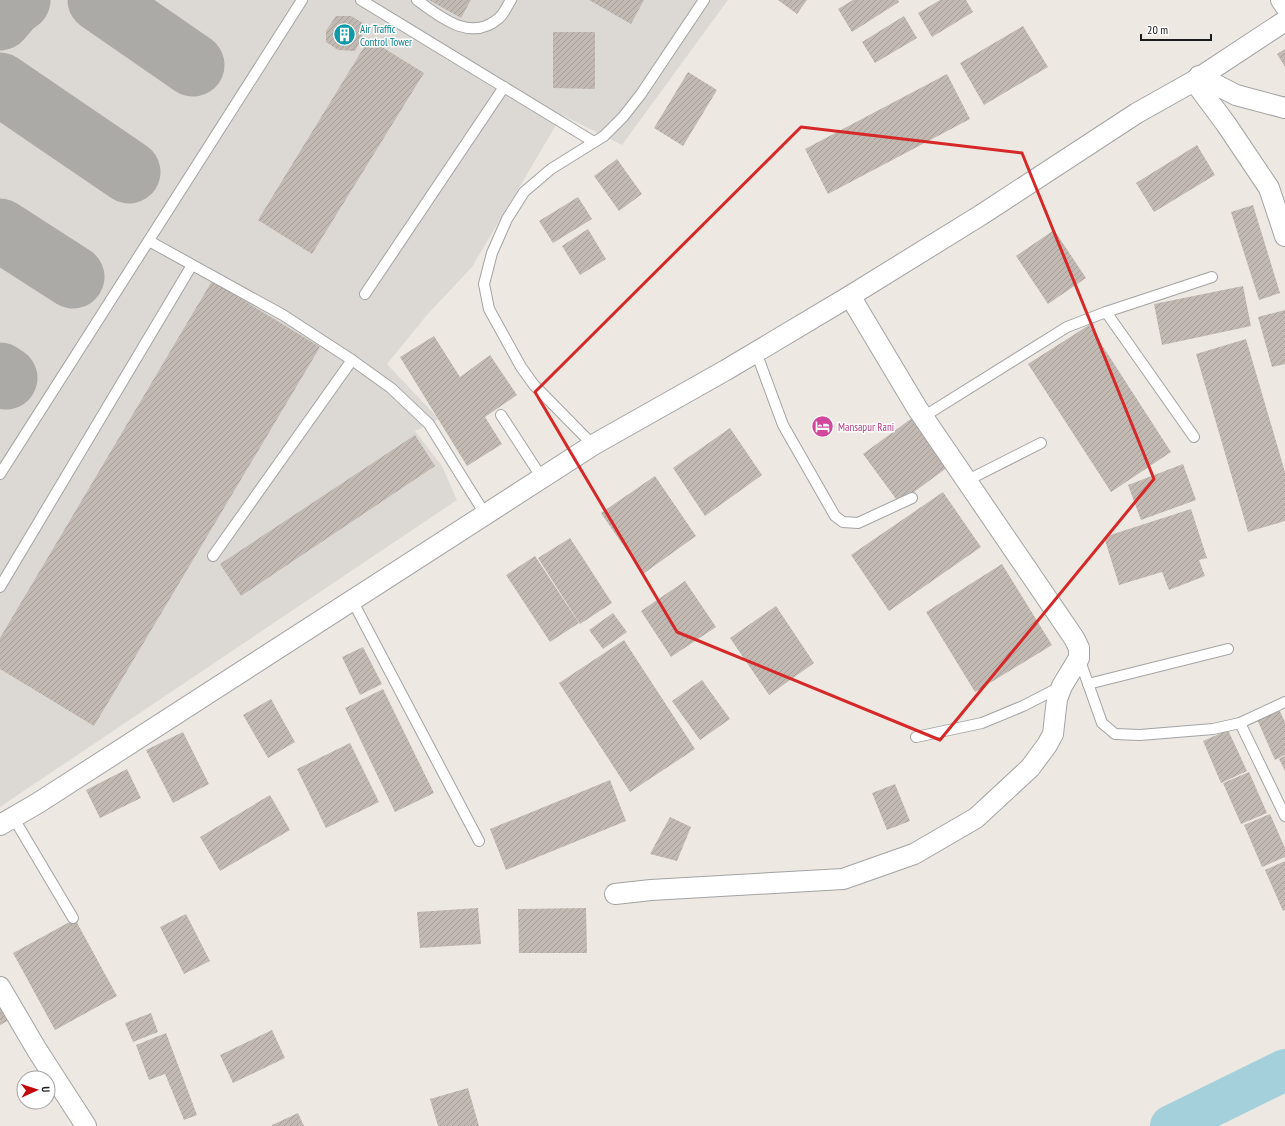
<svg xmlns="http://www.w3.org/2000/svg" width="1285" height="1126" viewBox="0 0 1285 1126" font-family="'PT Sans Narrow',sans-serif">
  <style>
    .airport { fill: #dcd9d4 }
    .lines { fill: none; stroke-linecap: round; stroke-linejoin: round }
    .river { stroke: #a3d0da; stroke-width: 42 }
    .taxiway { stroke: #acaaa6; stroke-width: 63 }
    .building { fill: url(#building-hatch) }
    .service-casing { stroke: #a3a3a3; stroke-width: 12 }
    .minor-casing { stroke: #a3a3a3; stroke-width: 22 }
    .service { stroke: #fff; stroke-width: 10 }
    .minor { stroke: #fff; stroke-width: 20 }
    .marked { fill: none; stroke: #d62828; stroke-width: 3; stroke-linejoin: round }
    .labels { text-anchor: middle; stroke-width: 3; stroke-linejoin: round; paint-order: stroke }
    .culture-label { font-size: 11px; fill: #0d838f; stroke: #fff; text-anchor: start }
    .hotel-label { font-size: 11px; fill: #b23c85; stroke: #fff; text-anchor: start }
  </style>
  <defs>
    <pattern id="building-hatch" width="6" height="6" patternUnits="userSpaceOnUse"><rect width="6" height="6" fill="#c2b9b2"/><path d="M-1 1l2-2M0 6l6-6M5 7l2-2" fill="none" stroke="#a69e98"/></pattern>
  </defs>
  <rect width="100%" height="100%" fill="#ede9e2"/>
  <!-- airport -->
  <path class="airport" d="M0,0H728L622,145L562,115L472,267L427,315L387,364L439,419L415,431L442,466L457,500L0,807Z"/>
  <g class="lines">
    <!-- river -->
    <path class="river" d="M1171,1126L1285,1070"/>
    <!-- taxiway -->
    <g class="taxiway">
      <path d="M99,0L193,65"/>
      <path d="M0,19L12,5L19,0"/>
      <path d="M0,84L129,172"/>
      <path d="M0,230L73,277"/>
      <path d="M0,374L6,378"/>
    </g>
  </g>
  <!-- building -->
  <g class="building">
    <path d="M429,0H471L461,18Z"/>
    <path d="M589,0H644L631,24Z"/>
    <path d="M778,0H807L797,14Z"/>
    <path d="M853,0H898L899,2L852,32L838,9Z"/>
    <path d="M940,0H966L973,12L932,37L918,13Z"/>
    <path d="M336,16H351L363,23L362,38L355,51L338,50L326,42V31Z"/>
    <path d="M904,16L917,38L875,63L862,42Z"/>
    <path d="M1023,26L1048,67L984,105L960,63Z"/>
    <path d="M553,32H595V89L553,88Z"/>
    <path d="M369,39L424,73L312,254L258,220Z"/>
    <path d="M1285,49V67L1277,54Z"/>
    <path d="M688,72L717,90L683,146L654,128Z"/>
    <path d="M947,74L970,119L828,194L805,149Z"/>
    <path d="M1197,145L1215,175L1154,212L1136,183Z"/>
    <path d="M617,159L642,194L619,211L594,176Z"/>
    <path d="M578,197L592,219L553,243L539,221Z"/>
    <path d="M1253,205L1280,293L1259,300L1231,212Z"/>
    <path d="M588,229L606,259L580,275L562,246Z"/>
    <path d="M1054,230L1086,278L1048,304L1016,256Z"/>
    <path d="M212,281L320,347L94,726L0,669V638Z"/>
    <path d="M1243,286L1251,326L1162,345L1154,304Z"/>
    <path d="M1285,310V364L1272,367L1258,317Z"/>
    <path d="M1089,325L1171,452L1111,492L1028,364Z"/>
    <path d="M434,336L460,377L490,355L517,395L485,417L502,444L467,466L400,357Z"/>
    <path d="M1246,339L1285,472V521L1248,532L1196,354Z"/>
    <path d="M912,418L948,467L899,503L863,454Z"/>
    <path d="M730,428L762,475L705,516L673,468Z"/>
    <path d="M415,435L435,466L241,596L220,564Z"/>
    <path d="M1183,464L1196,500L1141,520L1128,485Z"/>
    <path d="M655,476L696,536L643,574L601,513Z"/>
    <path d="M943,492L981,547L889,611L851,555Z"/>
    <path d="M1191,509L1207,558L1199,560L1205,576L1169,590L1162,572L1119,585L1104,537Z"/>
    <path d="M570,538L612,603L580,624L538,558Z"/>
    <path d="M535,556L579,623L550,642L506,575Z"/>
    <path d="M1002,564L1052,645L975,692L926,612Z"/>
    <path d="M685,581L716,627L671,657L641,611Z"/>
    <path d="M776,606L814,663L769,695L730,638Z"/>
    <path d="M613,613L627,632L603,649L589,630Z"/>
    <path d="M624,640L695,749L630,792L559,683Z"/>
    <path d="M363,647L382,684L360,695L342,657Z"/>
    <path d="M702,680L730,719L700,740L672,701Z"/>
    <path d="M383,689L434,793L395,812L345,708Z"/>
    <path d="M271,699L295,742L268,758L243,715Z"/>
    <path d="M1278,707L1285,722V755L1275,760L1256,717Z"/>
    <path d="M1228,730L1247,771L1221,783L1203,741Z"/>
    <path d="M183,732L209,784L173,803L146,750Z"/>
    <path d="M350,743L379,802L326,828L297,769Z"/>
    <path d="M1285,756V771L1279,759Z"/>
    <path d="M127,769L141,798L100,818L86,790Z"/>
    <path d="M1249,772L1267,813L1241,824L1223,783Z"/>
    <path d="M610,780L626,821L506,870L490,829Z"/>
    <path d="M895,784L910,821L887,830L872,793Z"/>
    <path d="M270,795L290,830L220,871L200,837Z"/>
    <path d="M1270,814L1285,848V857L1262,867L1244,825Z"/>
    <path d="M670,817L691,827L677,861L650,854Z"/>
    <path d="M1285,861V910L1283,911L1265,870Z"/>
    <path d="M478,908L481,944L420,948L417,912Z"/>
    <path d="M586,908L587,953H519L518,909Z"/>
    <path d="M186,914L210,961L184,974L160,927Z"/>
    <path d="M75,919L117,996L55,1030L13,953Z"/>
    <path d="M0,999L11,1019L0,1025Z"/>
    <path d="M151,1013L158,1032L133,1042L125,1023Z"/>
    <path d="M272,1030L285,1058L233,1083L220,1055Z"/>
    <path d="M166,1033L197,1115L184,1120L165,1074L149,1080L136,1045Z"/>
    <path d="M468,1088L479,1126H438L430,1099Z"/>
    <path d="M298,1113L304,1126H272V1125Z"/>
  </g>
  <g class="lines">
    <defs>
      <g id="service">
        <path d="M361,0L594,142"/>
        <path d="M417,0C440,17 471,43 499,18C504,14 507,6 511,0"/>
        <path d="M149,241L283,315L352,360L391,388L429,424L485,514"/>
        <path d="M365,294L504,87"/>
        <path d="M1106,312L1194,437"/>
        <path d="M756,352L783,425L835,516L843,522L858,523L912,498"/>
        <path d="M501,415L542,478"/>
        <path d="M923,417L1067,327L1106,312L1212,277"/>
        <path d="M593,445L534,385L521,367L489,309L484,284L492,253L507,219L524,192L551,169L604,136L623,117L641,94L704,0"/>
        <path d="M0,474L302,0"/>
        <path d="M966,481L1041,443"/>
        <path d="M213,556L352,360"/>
        <path d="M0,587L192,265"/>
        <path d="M352,600L479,841"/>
        <path d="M1079,658L1102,723L1115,734L1140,735L1213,729L1240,723L1285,702"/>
        <path d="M1088,684L1228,649"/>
        <path d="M1240,723L1285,816"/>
        <path d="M916,737L982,723L1023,706L1060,687"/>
        <path d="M13,817L73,918"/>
      </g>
      <g id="minor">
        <path d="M1281,0L1285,6"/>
        <path d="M1199,76L1236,95L1285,108"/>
        <path d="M1194,81L1226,124L1269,188L1285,236"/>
        <path d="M0,825L38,803L593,445L726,370L850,296L981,215L1137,113L1194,81L1285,21"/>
        <path d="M615,894L651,890L843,879L914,854L976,818L1030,768L1047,745L1053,734L1057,699L1062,686L1079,658V648L1074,638L917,408L850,296"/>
        <path d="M0,987L37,1050L86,1126"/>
      </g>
    </defs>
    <!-- service casing -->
    <use href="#service" class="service-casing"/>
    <!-- minor casing -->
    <use href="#minor" class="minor-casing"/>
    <!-- service -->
    <use href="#service" class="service"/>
    <!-- minor -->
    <use href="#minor" class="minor"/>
  </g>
  <!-- marked area -->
  <path class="marked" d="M801,127L1022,153L1154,479L940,740L677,632L535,392Z"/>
  <!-- icons -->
  <defs>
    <symbol id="building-disc" viewBox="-11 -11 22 22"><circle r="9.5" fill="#0f9aa8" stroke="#fff"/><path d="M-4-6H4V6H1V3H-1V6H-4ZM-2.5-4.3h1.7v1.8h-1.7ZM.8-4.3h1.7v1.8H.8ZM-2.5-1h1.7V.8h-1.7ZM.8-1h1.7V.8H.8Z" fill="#fff"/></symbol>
    <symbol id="hotel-disc" viewBox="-11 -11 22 22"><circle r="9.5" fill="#d1479c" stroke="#fff"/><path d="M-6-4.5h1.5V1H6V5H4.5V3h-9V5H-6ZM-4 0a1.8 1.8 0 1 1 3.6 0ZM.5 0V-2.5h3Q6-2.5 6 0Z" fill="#fff"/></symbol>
  </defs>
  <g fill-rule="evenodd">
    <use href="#building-disc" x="332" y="22" width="25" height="25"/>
    <use href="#hotel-disc" x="810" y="414" width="25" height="25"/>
  </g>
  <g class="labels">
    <!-- culture labels -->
    <g class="culture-label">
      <text x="360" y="33">Air Traffic<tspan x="360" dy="13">Control Tower</tspan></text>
    </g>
    <!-- hotel labels -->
    <g class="hotel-label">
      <text x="838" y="431">Mansapur Rani</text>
    </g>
  </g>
  <!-- north arrow -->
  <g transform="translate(36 1090) rotate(87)"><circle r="19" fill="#ffffff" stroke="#a4a4a4"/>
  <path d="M0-3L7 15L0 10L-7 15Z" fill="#c3060c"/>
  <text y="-6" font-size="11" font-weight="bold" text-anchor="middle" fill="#1c1c1c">U</text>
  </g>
  <!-- scale -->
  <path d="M1141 34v6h70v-6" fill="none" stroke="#1c1c1c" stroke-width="2"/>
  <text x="1147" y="34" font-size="12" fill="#1c1c1c" stroke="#ffffff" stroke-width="3" paint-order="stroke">20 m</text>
</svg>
